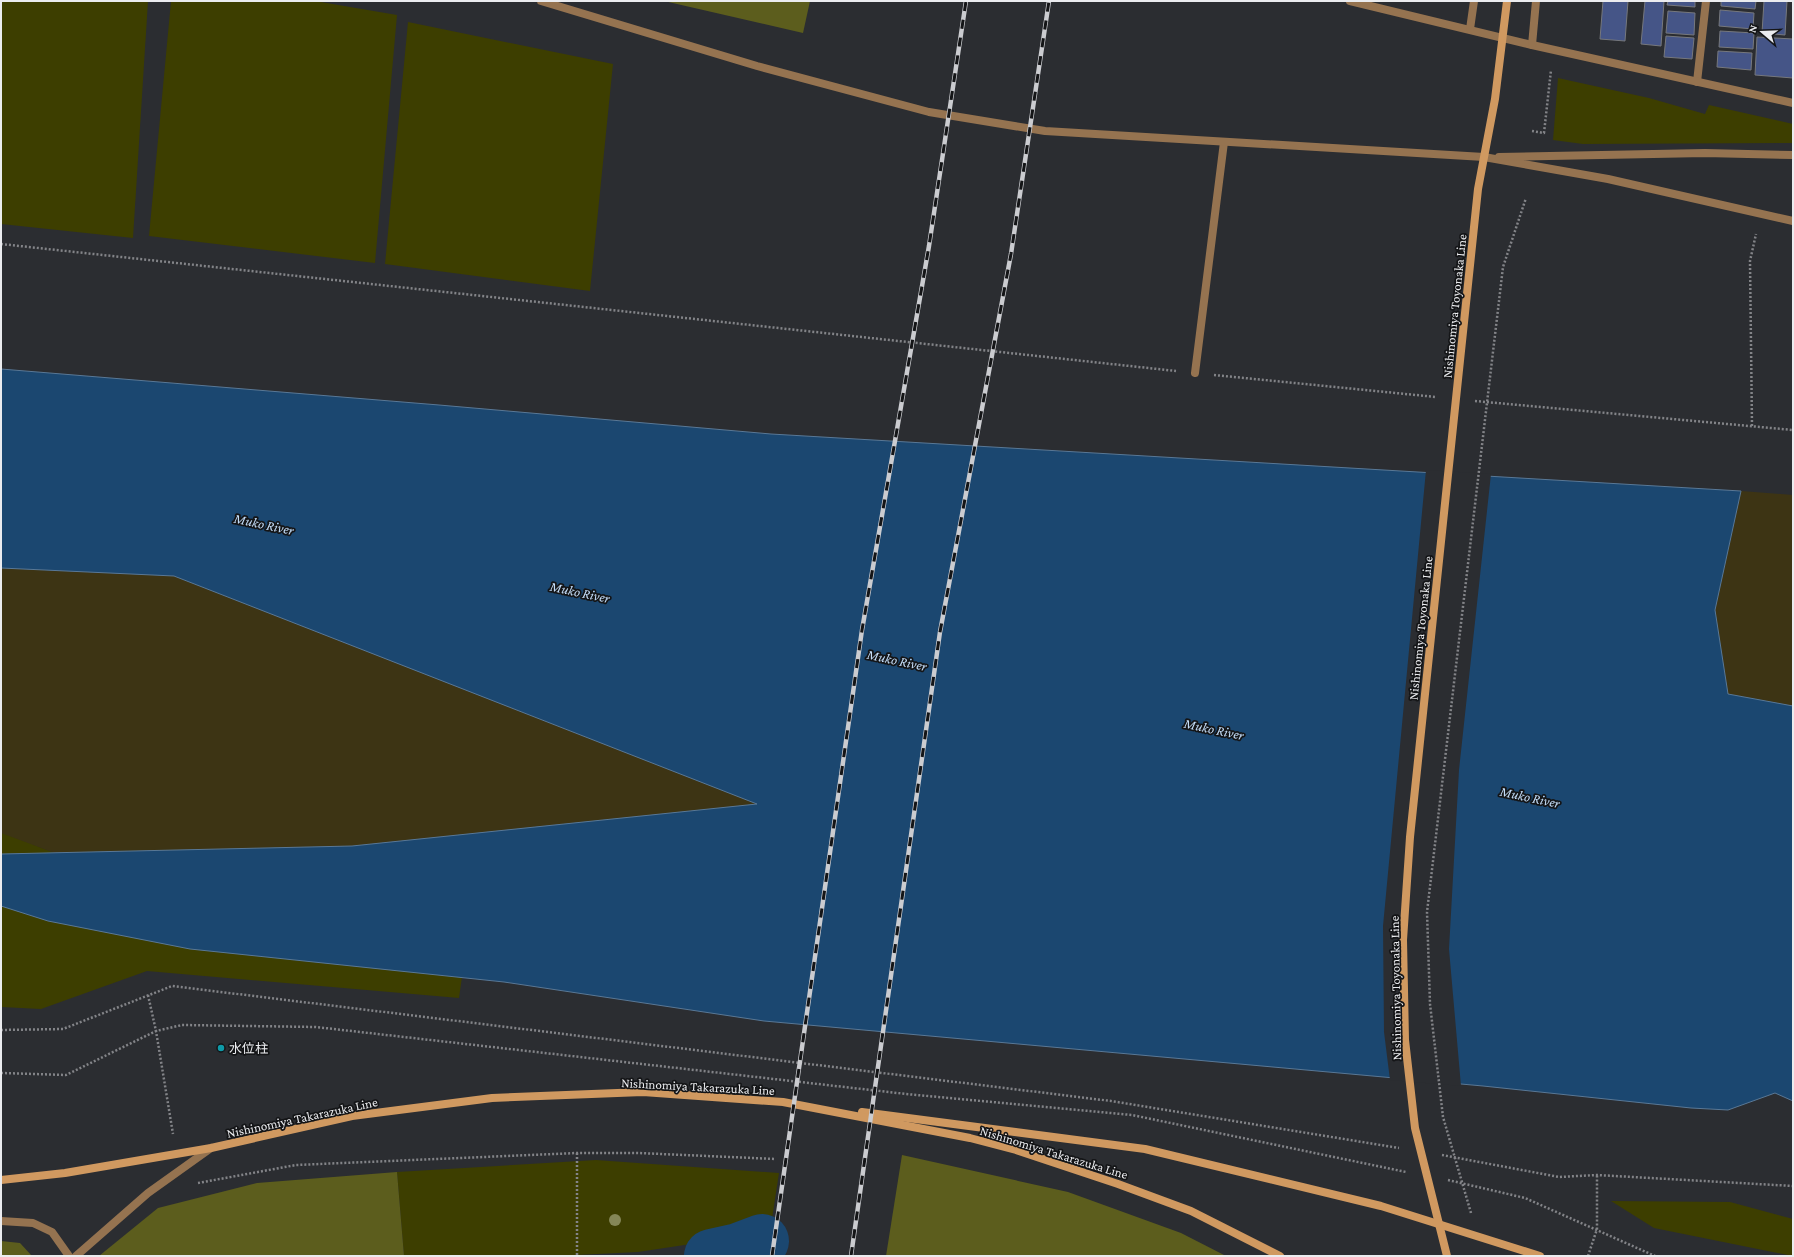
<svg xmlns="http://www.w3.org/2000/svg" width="1794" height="1257" viewBox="0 0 1794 1257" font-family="'Crimson Pro','Noto Sans JP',serif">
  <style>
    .green { fill: #3d3e00 }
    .forest { fill: #5c5d1d }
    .sand { fill: #3d3414 }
    .water { fill: #1b4770; stroke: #597896 }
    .pier { fill: #2b2d31 }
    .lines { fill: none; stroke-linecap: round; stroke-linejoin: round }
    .river { stroke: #1b4770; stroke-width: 54 }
    .building { fill: #455587; stroke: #76787d }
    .path { stroke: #838488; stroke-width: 2.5; stroke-dasharray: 2 2; stroke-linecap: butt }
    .service { stroke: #957350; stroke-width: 8 }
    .minor { stroke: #957350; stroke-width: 8 }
    .secondary { stroke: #d09960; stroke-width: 8 }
    .rail-casing { stroke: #cbccd0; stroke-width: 4.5 }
    .rail { stroke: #141517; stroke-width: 3; stroke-dasharray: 9; stroke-linecap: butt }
    .tree { fill: #858757 }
    .culture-dot { fill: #0f9aa8; stroke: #141517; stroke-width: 1.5 }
    .labels { text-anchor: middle; stroke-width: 3.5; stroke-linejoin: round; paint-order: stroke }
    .street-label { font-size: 13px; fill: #ebecef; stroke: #141517 }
    .poi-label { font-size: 13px; fill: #ebecef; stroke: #141517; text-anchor: start }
    .water-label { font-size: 14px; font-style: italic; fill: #c4ddf8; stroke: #141517 }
  </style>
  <rect width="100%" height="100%" fill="#2b2d31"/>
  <!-- green -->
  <g class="green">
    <path d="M1,1H148L133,238L1,224Z"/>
    <path d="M171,1H315L397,15L375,263L149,236Z"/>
    <path d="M408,22L613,64L590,291L385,264Z"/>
    <path d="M1558,78L1649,98L1705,114L1709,105L1793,124V143L1583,144L1553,140Z"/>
    <path d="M1,832L55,853L1,854Z"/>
    <path d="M1,906L48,921L462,977L459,998L147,971L41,1009L1,1007Z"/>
    <path d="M596,1160L779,1173L770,1232L638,1252L557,1256H404L397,1172Z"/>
    <path d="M1611,1201L1730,1202L1793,1219V1256L1654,1228Z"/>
  </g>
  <!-- forest -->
  <g class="forest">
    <path d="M664,1H810L803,33Z"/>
    <path d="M902,1155L1068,1192L1181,1233L1226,1256H886Z"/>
    <path d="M397,1172L404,1256H99L158,1208L257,1183Z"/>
    <path d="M1,1241L20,1243L32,1256H1Z"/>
  </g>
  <!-- sand -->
  <g class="sand">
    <path d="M1741,491L1793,495V706L1728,694L1715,610Z"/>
    <path d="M1,568L174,576L758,804L352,846L55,853L1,833Z"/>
  </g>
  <!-- water -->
  <path class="water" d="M1,369L439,405L771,434L1741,491L1715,610L1728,694L1793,706V1101L1775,1093L1728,1110L1691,1108L1483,1086L764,1021L504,982L190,949L48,921L1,906V854L352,846L757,804L174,576L1,568Z"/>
  <!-- pier -->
  <path class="pier" d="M1426,470L1491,474L1459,770L1449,949L1461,1086L1390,1080L1384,1032L1383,926Z"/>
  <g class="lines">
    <!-- river -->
    <path class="river" d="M711,1256L738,1250L762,1241"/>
  </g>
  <!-- building -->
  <g class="building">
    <path d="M1603,1H1628L1625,41L1600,39Z"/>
    <path d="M1645,1H1664L1661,46L1641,44Z"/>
    <path d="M1668,1H1695V7L1667,5Z"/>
    <path d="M1721,1H1756L1755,9L1721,6Z"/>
    <path d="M1764,1H1787L1785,35L1762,33Z"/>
    <path d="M1720,10L1754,13L1753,29L1719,26Z"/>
    <path d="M1668,11L1695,13L1694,35L1666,33Z"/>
    <path d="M1720,31L1754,33L1753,49L1719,47Z"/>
    <path d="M1666,36L1694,38L1692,59L1664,57Z"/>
    <path d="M1757,37L1793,39V78L1755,75Z"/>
    <path d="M1718,51L1752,53L1751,70L1717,67Z"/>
  </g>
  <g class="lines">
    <!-- path -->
    <g class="path">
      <path d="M1532,131L1544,133L1551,70"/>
      <path d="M1,244L1176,371"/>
      <path d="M1214,375L1436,397"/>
      <path d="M1475,401L1793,430"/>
      <path d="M1752,426L1750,261L1756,234"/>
      <path d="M148,995L156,1031L173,1134"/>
      <path d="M1,1030L63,1029L172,986L1111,1101L1399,1148"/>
      <path d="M1,1073L66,1075L156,1031L182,1025L316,1027L906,1094L1132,1115L1406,1172"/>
      <path d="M577,1153V1256"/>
      <path d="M1442,1155L1559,1177L1597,1175L1793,1186"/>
      <path d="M1448,1180L1525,1198L1655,1256"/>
      <path d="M198,1183L296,1165L577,1153H638L776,1159"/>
      <path d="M1471,1213L1443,1117L1430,1004L1427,912L1503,267L1526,198"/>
      <path d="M1588,1256L1597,1229V1175"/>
    </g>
    <!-- service -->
    <g class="service">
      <path d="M1697,82L1706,1"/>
      <path d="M1195,373L1224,142"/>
    </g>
    <!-- minor -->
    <g class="minor">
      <path d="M541,1L757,66L929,112L1045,131L1484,157L1608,179L1793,221"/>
      <path d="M1350,1L1532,45L1793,103"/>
      <path d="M1470,29L1474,1"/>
      <path d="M1532,45L1536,1"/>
      <path d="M1499,157L1705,153L1793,155"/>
      <path d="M1,1221L33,1223L52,1232L69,1256"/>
      <path d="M76,1256L148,1193L211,1148"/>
    </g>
    <!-- secondary -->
    <g class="secondary">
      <path d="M862,1112L1145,1149L1381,1206L1540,1256"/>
      <path d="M1,1180L65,1173L211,1148L352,1116L492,1098L643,1092L783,1102L970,1138L1016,1150L1118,1184L1191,1211L1280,1256"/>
      <path d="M1447,1256L1415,1128L1405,1040L1403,940L1410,837L1478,189L1495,99L1507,1"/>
    </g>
    <defs>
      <g id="rail">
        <path d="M772,1256L862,630L929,246L966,1"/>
        <path d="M851,1256L940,632L1011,254L1049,1"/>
      </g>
    </defs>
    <!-- rail casing -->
    <use href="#rail" class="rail-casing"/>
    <!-- rail -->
    <use href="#rail" class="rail"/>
  </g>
  <!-- trees -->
  <circle class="tree" cx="615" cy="1220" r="6"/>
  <!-- markers -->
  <circle class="culture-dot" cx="221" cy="1048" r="4"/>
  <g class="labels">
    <!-- street labels -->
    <g class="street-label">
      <text transform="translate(1454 306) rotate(-84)" y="5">Nishinomiya Toyonaka Line</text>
      <text transform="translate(1420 628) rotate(-84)" y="5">Nishinomiya Toyonaka Line</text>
      <text transform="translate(1395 988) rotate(-91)" y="5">Nishinomiya Toyonaka Line</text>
      <text transform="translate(698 1086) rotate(3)" y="5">Nishinomiya Takarazuka Line</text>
      <text transform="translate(302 1117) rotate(-12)" y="5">Nishinomiya Takarazuka Line</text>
      <text transform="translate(1054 1152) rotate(17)" y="5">Nishinomiya Takarazuka Line</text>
    </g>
    <!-- poi labels -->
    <g class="poi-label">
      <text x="229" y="1053">水位柱</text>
    </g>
    <!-- water labels -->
    <g class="water-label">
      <text transform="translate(264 524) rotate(12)" y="5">Muko River</text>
      <text transform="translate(580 592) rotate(12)" y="5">Muko River</text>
      <text transform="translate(897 660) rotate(12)" y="5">Muko River</text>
      <text transform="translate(1214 729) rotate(12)" y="5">Muko River</text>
      <text transform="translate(1530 797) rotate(12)" y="5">Muko River</text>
    </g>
  </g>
  <!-- border -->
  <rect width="1794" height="1257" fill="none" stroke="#ebecef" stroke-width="4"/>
  <!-- north arrow -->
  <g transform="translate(1762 32) rotate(289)" stroke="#141517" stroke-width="3" paint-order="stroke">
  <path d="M0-3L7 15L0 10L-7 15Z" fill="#ebecef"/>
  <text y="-6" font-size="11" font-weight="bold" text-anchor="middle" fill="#ebecef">N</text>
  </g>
</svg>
